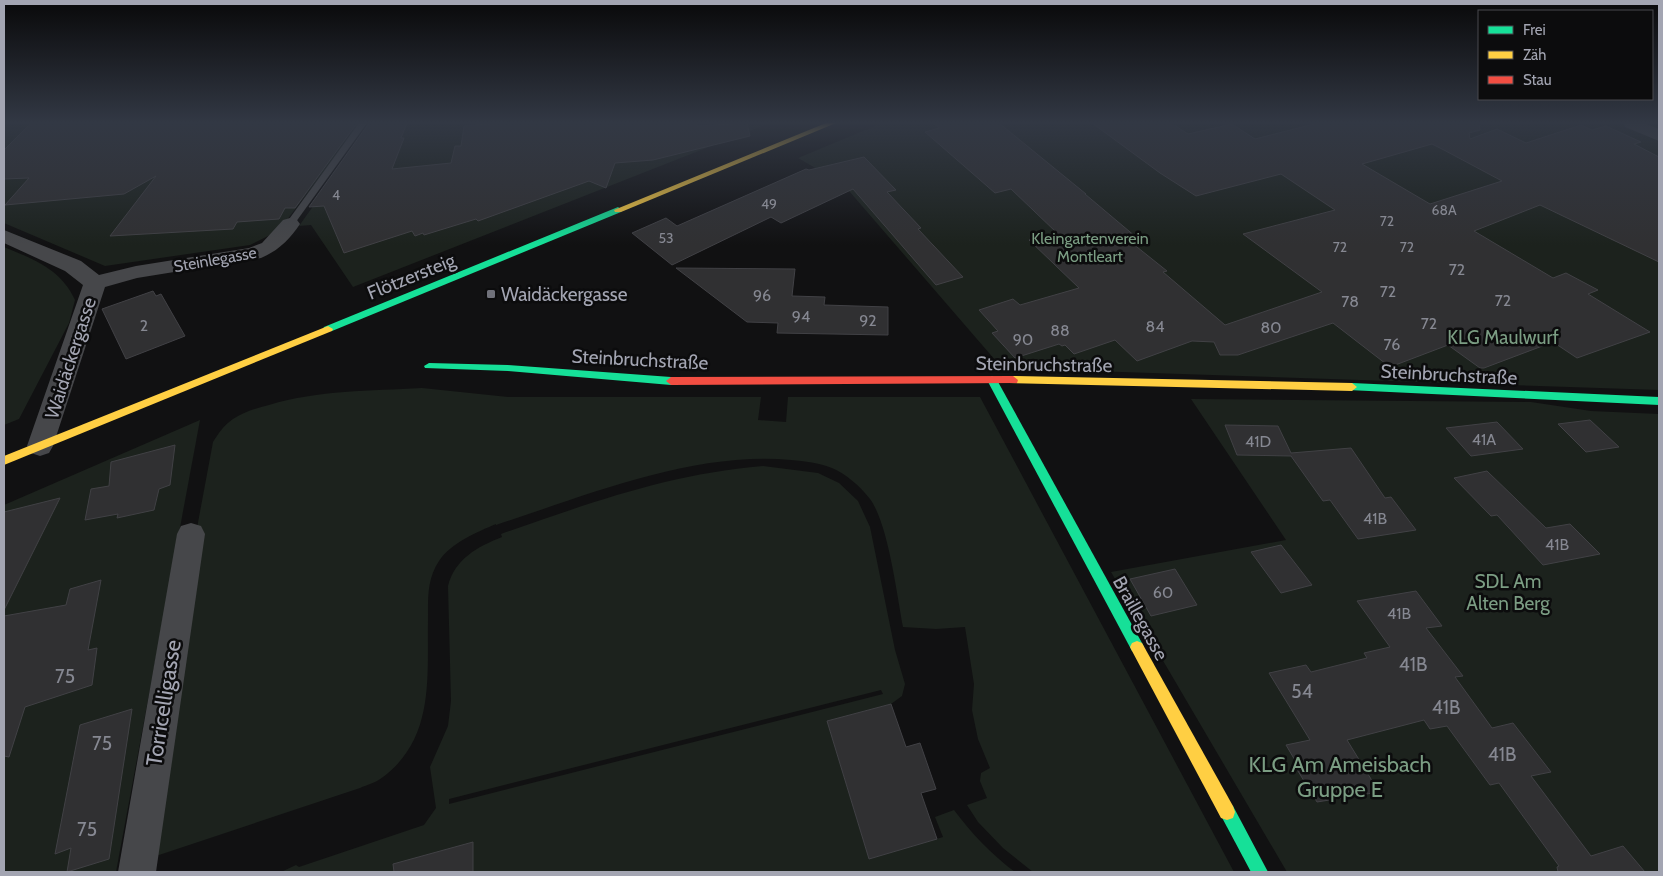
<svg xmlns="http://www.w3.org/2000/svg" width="1663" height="876" viewBox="0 0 1663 876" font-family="Cabin,sans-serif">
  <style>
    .green { fill: #1c221d; fill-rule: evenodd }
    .building { fill: #303032; stroke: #414145; fill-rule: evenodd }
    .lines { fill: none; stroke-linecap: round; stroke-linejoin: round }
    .lane { fill: #46474a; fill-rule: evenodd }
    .street { fill: #46474a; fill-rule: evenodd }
    .fast { fill: #16e098; fill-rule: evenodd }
    .slow { fill: #ffcf43; fill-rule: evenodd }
    .jam { fill: #f24e42; fill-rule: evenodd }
    .poi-dot { fill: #70717a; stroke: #0c0c0d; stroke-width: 2 }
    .labels { text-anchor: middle; stroke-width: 5; stroke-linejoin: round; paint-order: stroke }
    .far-number-label { font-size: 14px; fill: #868892 }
    .far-park-label { font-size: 16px; fill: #7b9d83; stroke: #0c0c0d }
    .far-street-label { font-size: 16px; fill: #a3a5b2; stroke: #0c0c0d }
    .number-label { font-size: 16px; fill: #868892 }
    .street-label { font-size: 19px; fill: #a3a5b2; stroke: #0c0c0d }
    .poi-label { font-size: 19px; fill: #a3a5b2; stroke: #0c0c0d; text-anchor: start }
    .park-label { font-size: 19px; fill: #7b9d83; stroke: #0c0c0d }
    .near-number-label { font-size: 19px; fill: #868892 }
    .near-street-label { font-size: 22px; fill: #a3a5b2; stroke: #0c0c0d }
    .near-park-label { font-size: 22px; fill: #7b9d83; stroke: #0c0c0d }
  </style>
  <rect width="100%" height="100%" fill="#111112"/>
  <!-- green -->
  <g class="green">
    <path d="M4,123H361L283,225L274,233L250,245L105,266L4,223Z"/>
    <path d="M372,123H770L353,287L311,225L299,226Z"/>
    <path d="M882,123H1659V390L1002,368L843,184L798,158Z"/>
    <path d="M4,247C33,259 61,269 75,300L69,323L19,419L4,425Z"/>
    <path d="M422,388L508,397H761L758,420L786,422L788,397H980L1234,872H1033L1003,848L978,822L967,805L987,798L980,781L981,773L990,768L978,739L972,710L974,684L965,627L936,629L903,627C897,595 888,523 870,499C860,486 846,474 832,468C819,463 805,461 791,460C693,451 588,495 496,525V524C477,532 451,543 439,561C427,579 428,598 428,619C427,677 435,738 383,777C377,782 367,785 360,788L156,856L194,544L213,442C218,434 224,425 233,419C244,412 256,408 269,405C319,390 370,391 422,388Z"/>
    <path d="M1191,399L1531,402L1591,411L1659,414V872H1287L1111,572L1286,540Z"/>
    <path d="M200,420L116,872H4V505Z"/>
    <path d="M763,466L818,473L839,483L858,501L870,527L895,650L905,684L902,696L891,704L827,721L869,859L943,837L935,817L954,810C972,834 991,854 1015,872H473V843L418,857V872H281L296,865L299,867L424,825L436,808L430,767L448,726L451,701L448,586C455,559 477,547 502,537L501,534C590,503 668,474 763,466ZM881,690L883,694L449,804V799Z"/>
  </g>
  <!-- building -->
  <g class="building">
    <path d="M31,123H357L295,208H285L279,219L237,222L233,229L110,236L156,176L124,194L5,205L29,178L4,179V150Z"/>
    <path d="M369,123H407L401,138H404L392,169L451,163L455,146H461L464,126L498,123H697V126L747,123L750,136L653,160L615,163L606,188L589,181L478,221L476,219L424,235L423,233L415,236L412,231L344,253L324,206L309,207Z"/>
    <path d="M933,123H999L1086,194H1085L1136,237L1127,239L1167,271L1163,272L1225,325L1322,292L1243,234L1335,210L1281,174L1196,196L1160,173L1092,123H1171L1188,134L1232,124L1255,139L1318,123H1479L1480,130L1469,133L1470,139L1497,129L1526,143L1581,125L1592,130L1606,126L1641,142L1634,144L1659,157V262L1540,205L1474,231L1553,278L1566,273L1598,290L1588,294L1650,332L1577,358L1553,342L1484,368H1480L1448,345L1390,367L1333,323L1238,355H1220L1214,342L1192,341L1137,361L1115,340L1074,354L1065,345L1062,346L1059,344L1015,358L992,333L998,331L979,310L1013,299L1020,305L1079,288L1029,240L1057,233L1011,189L995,193L925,132L939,128ZM1432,144L1442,149L1502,181L1430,204L1362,164Z"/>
    <path d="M864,157L896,190L887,192L921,228L918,229L963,277L936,285L853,189L781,223L771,217L672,265L632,233L666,218L677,226L806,169L809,170Z"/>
    <path d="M676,268L795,269L792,296L825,297L824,305L888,307V335L777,333L778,323L747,322Z"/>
    <path d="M153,291L156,296L161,294L185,336L126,359L102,309Z"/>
    <path d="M1590,420L1619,447L1586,452L1558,424Z"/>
    <path d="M1497,422L1523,449L1471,456L1446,428Z"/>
    <path d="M1225,425L1278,426L1291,453L1351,448L1385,498L1391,497L1416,530L1358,539L1330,500L1323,501L1291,456L1237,455Z"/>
    <path d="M175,445L170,485L159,489L154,510L117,518L118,514L85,520L91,489L109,486L111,462Z"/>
    <path d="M1487,471L1546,528L1570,524L1600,554L1543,565L1497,515L1491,516L1454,478Z"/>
    <path d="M60,498L4,610V512Z"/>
    <path d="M1281,545L1312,585L1281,593L1251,552Z"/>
    <path d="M1175,569L1197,605L1151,616L1130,579Z"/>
    <path d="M101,580L88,650L97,648L92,685L25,707L9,757L4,756V616L66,605L70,589Z"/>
    <path d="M1416,591L1442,626L1426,628L1463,676L1455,677L1492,728L1513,723L1551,772L1531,776L1591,856L1623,846L1645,872H1558L1557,867L1559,866L1499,783L1490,785L1447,726L1430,729L1424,720L1347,740L1379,792L1317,802L1293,763L1296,762L1286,745L1310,740L1269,673L1306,665L1311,672L1367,658L1364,653L1390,647L1357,601Z"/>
    <path d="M891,704L906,747L920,743L936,789L921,793L937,839L869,859L827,721Z"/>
    <path d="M132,709L109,859L67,872L71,848L55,854L80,725Z"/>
    <path d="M473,842V872H394L393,864Z"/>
  </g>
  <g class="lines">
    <!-- lane -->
    <path class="lane" d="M359,123H367L293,226H287V222Z"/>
    <!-- street -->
    <g class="street">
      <path d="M1623,123H1644L1659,129V141L1625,127Z"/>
      <path d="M290,218L297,220L300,224C290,239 278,251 261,258L137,278L105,287L53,446L49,453L40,456L31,453L27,446L83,285L65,271L4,243V230L81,261L99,275L136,266L249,248L262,243L283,220Z"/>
      <path d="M191,523L201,526L205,534L156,872H118L177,534L181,526Z"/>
    </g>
    <!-- fast -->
    <g class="fast">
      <path d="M618,207L622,210L621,212L332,331H324L323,329L324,327Z"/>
      <path d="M429,363L508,365L671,377L676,381L671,385L508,371L425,368L424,366Z"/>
      <path d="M992,376L997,380L1142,643L1144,647L1142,651L1137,653L1132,651L987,380Z"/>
      <path d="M1352,383L1659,397V405L1348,390L1347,387L1348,384Z"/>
      <path d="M1227,804L1233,806L1268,872H1251L1219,812L1221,806Z"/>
    </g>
    <!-- slow -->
    <g class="slow">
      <path d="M826,123H836L621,212H615L614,210Z"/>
      <path d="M328,326L333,329L332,331L4,465V456Z"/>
      <path d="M1013,376L1352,383L1357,387L1352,391L1009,383L1008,380Z"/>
      <path d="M1137,641L1142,643L1233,806L1235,812L1233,818L1227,820L1221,818L1132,651L1130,647L1132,643Z"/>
    </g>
    <!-- jam -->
    <path class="jam" d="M1013,376L1018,380L1017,383L671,385L666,381L671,377Z"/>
  </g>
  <!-- sky -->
  <linearGradient id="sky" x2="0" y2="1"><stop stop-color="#09090a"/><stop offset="0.5" stop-color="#323844"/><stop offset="1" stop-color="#323844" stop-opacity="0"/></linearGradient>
  <rect width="1663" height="245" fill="url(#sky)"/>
  <!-- markers -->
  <rect class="poi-dot" x="486" y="289" width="10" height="10" rx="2.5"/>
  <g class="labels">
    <!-- far-number labels -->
    <g class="far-number-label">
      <text x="336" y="200">4</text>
      <text x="769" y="209">49</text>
      <text x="1444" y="215">68A</text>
      <text x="1387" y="226">72</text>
      <text x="666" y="243">53</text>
      <text x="1340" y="252">72</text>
      <text x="1407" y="252">72</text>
    </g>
    <!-- far-park labels -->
    <g class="far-park-label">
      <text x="1090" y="244">Kleingartenverein<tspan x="1090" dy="18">Montleart</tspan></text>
    </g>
    <!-- far-street labels -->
    <g class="far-street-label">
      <text transform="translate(215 259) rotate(-10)" y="6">Steinlegasse</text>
    </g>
    <!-- number labels -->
    <g class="number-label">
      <text x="1457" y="275">72</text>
      <text x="1388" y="297">72</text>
      <text x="762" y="301">96</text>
      <text x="1503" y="306">72</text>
      <text x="1350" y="307">78</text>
      <text x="801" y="322">94</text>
      <text x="868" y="326">92</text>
      <text x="1429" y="329">72</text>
      <text x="144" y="331">2</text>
      <text x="1155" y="332">84</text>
      <text x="1271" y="333">80</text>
      <text x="1060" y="336">88</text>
      <text x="1023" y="345">90</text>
      <text x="1392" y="350">76</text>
      <text x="1484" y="445">41A</text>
      <text x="1258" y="447">41D</text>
      <text x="1375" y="524">41B</text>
      <text x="1557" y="550">41B</text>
      <text x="1163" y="598">60</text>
      <text x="1399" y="619">41B</text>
    </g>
    <!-- street labels -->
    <g class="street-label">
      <text transform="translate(411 276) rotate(-22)" y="7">Flötzersteig</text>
      <text transform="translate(70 358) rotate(-72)" y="7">Waidäckergasse</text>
      <text transform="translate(640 359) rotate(3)" y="7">Steinbruchstraße</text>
      <text transform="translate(1044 364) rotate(1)" y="7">Steinbruchstraße</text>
      <text transform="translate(1449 374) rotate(3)" y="7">Steinbruchstraße</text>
      <text transform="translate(1141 618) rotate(61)" y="7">Braillegasse</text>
    </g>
    <!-- poi labels -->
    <g class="poi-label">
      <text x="501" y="301">Waidäckergasse</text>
    </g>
    <!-- park labels -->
    <g class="park-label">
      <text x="1503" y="344">KLG Maulwurf</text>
      <text x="1508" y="588">SDL Am<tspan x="1508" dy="22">Alten Berg</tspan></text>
    </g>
    <!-- near-number labels -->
    <g class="near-number-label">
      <text x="1413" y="671">41B</text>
      <text x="65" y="683">75</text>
      <text x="1302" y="698">54</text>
      <text x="1446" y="714">41B</text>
      <text x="102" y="750">75</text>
      <text x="1502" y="761">41B</text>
      <text x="87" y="836">75</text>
    </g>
    <!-- near-street labels -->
    <g class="near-street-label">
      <text transform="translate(163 703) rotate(-81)" y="8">Torricelligasse</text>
    </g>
    <!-- near-park labels -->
    <g class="near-park-label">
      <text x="1340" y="772">KLG Am Ameisbach<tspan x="1340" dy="25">Gruppe E</tspan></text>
    </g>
  </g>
  <!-- border -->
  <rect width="1663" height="876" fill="none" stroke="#a3a5b2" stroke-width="10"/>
  <!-- legend -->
  <rect x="1478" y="10" width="175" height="90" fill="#0c0c0d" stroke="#48494f"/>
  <rect x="1488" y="26" width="25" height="8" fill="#16e098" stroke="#48494f"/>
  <text x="1523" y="35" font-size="15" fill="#a3a5b2">Frei</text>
  <rect x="1488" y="51" width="25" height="8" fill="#ffcf43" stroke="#48494f"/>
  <text x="1523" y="60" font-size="15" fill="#a3a5b2">Zäh</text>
  <rect x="1488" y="76" width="25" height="8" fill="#f24e42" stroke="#48494f"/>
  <text x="1523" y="85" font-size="15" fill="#a3a5b2">Stau</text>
</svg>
